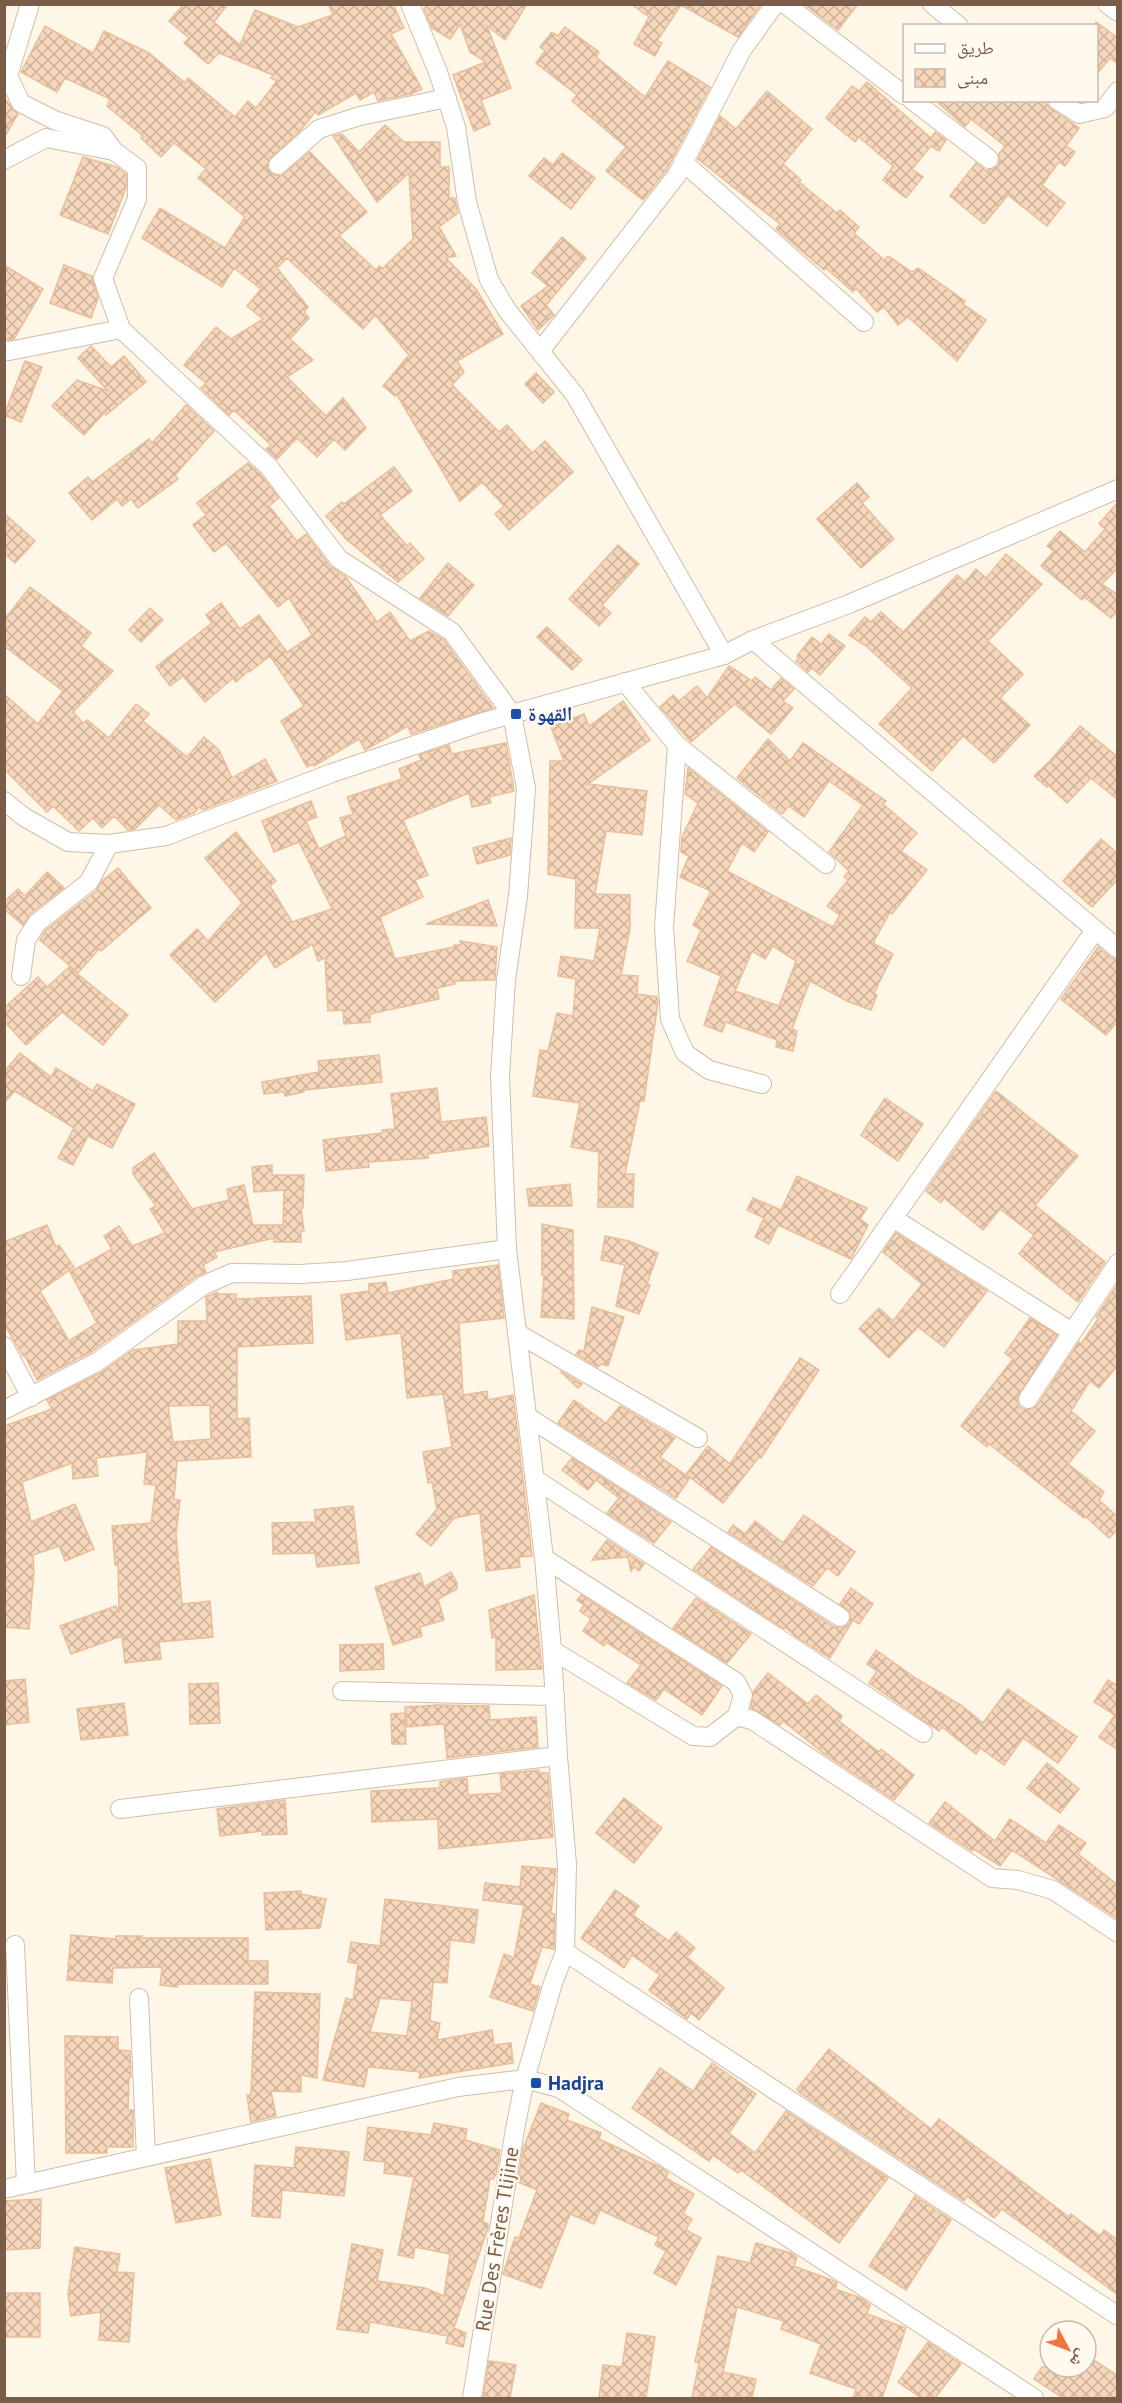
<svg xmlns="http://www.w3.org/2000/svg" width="1122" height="2403" viewBox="0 0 1122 2403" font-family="'PT Sans','Noto Naskh Arabic',sans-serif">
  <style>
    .building { fill: url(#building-cross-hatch); stroke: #eabe9a; stroke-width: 1.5; fill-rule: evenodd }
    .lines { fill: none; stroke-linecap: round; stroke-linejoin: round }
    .minor-casing { stroke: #d1beaa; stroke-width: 20 }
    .minor { stroke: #fff; stroke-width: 18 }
    .transit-dot { fill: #1a4fb4; stroke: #fff9ee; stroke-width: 2 }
    .labels { text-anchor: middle; stroke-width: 4.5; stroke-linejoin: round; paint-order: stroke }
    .transit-label { font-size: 20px; font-weight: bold; fill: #164399; stroke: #fff9ee; text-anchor: start }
    .street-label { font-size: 20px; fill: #7a5d48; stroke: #fff9ee }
  </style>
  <defs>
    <pattern id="building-cross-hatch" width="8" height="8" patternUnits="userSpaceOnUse" patternTransform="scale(1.5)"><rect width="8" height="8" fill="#f6d7bb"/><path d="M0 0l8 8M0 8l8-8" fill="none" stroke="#ccb29a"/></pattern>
  </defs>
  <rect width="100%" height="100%" fill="#fef6e6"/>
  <!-- building -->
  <g class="building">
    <path d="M184,4H228L214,22L240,45L255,10L298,27L333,15L328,4H393L404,28L391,34L422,89L411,94L378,101L374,92L360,100L356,93L318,115L316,111L300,131L271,157L267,168L274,175L281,176L310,152L367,212L339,236L376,270L380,266L382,269L413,239L409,173L377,202L333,136L342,134L359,152L385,125L404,142H440V167H449V198H455L458,213L439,227L456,256L446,258L476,289L503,334L457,361L464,372L452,385L499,432L507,425L532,453L545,441L573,472L509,530L495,514L504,506L482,482L460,501L397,395L395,396L383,386L409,355L375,315L363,329L287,258L277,268L308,307L304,312L309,318L290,339L313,360L287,377L326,416L343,398L366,428L345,450L334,439L317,457L297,438L277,459L266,449L271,445L234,410L229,415L201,388L206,383L184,365L216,327L231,339L263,319L247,306L261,289L234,268L222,287L142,238L160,208L225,248L245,217L198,178L206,169L174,143L161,157L141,138L143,136L107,106L110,99L65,78L57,92L21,72L45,26L93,53L104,31L149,53L185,83L188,78L235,117L248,101L256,108L277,81L271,78L273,75L219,53L208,64L184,43L189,38L169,21Z"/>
    <path d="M427,4H527L505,40L487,26L511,88L481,100L490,124L474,131L453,75L486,62L470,52L460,24L450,39L432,28L424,9Z"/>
    <path d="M631,4H761L738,37L681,5L657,41L662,43L655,56L634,44L649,17Z"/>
    <path d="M804,4H858L838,30Z"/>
    <path d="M1096,22L1118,38V64L1110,58L1096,75Z"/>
    <path d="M565,27L599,52L596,57L645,97L668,61L710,87L667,169L643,200L606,171L626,147L572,101L577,95L536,63L545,51L540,47L552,32L558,36Z"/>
    <path d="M867,82L931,138L935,132L946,140L939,151L931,146L912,169L923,177L906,198L883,180L893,166L859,137L855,142L826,118L852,86L859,91Z"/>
    <path d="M767,91L812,129L783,164L801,180L799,182L837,213L840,210L859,227L854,233L884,260L888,256L912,272L918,268L965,301L963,304L986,320L957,361L908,317L898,325L884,307L877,312L856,288L853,292L826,268L824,270L776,229L780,224L698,159L720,116L736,129Z"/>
    <path d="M4,98L18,114L4,138Z"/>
    <path d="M935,100H1042L1051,109L1079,128L1066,146L1075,152L1065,166L1059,162L1042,185L1065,203L1047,226L1008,195L984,224L950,196L976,163L987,171L998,166L1000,161L999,154L1005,146L971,119L965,127Z"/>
    <path d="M562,153L595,178L571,209L529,176L544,158L553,165Z"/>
    <path d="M83,157L117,167L126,174V188L108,234L60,215Z"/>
    <path d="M562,237L586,258L546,305L554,315L538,330L521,306L548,286L532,273Z"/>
    <path d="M4,265L43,289L14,339L9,340L4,339Z"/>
    <path d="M64,265L92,276L98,298L91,318L50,303Z"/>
    <path d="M91,346L111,367L124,356L146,382L106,415L104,413L84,435L52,406L77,380L108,391L78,358Z"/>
    <path d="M25,361L42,367L21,422L4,415Z"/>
    <path d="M536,373L554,392L543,403L525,384Z"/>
    <path d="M186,405L214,431L175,475L178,479L138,508L131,499L122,506L117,499L92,520L69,493L88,477L92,482L149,439L152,443Z"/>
    <path d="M248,463L261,475L279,498L269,506L297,541L306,534L330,566L346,577L377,622L390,612L410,641L429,631L444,640L493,708L411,734L408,726L365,750L359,739L314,766L313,764L307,767L281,721L304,706L270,656L249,672L248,671L236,682L233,678L205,702L183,676L170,686L156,667L212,623L206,615L221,603L240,629L259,615L287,652L312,635L289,598L278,607L226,543L214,552L193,525L206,515L197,503Z"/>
    <path d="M394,467L412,491L380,515L407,546L410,543L424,559L398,582L346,539L326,516L342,502L344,504Z"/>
    <path d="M857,483L869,497L862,503L894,539L861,568L817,519Z"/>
    <path d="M1118,502V568L1102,584L1118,595V610L1111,618L1084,597L1082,600L1041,566L1054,551L1047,546L1060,531L1085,552L1105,529L1099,524Z"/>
    <path d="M4,513L35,541L15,563L4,553Z"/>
    <path d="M618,545L639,564L602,605L611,613L599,626L569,599Z"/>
    <path d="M1006,554L1042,584L988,641L1023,674L1000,698L1030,725L994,763L963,736L932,771L879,724L912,688L866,646L849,635L865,617L871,622L881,612L903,632L957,575L965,582L976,569L986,578Z"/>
    <path d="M448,563L474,585L448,616L420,598Z"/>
    <path d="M30,587L91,633L81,646L113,671L73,712L83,723L87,720L109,738L136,704L149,714L143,721L187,757L204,737L219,750L232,778L265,759L277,781L203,810L199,807L194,813L176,820L159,805L135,829L128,830L114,816L102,828L93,818L79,831L53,806L47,812L4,769V694L38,724L63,691L4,646V620Z"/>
    <path d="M150,608L163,620L141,642L129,630Z"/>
    <path d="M547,627L582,660L572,670L537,637Z"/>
    <path d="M829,634L845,646L820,675L812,668L808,672L796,661L799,658L797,656L812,637L821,644Z"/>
    <path d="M729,666L752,681L755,677L771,690L781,678L794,689L783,701L793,708L771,734L735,704L691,742L660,707L673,695L679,701L697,686L707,698Z"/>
    <path d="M623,701L650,740L588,784L647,791L642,835L606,831L595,894L630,895V928L621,975L638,976L637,994L657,997L658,1002L644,1101H640L625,1174H634L633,1207H598L599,1152L571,1147L580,1103L533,1096L540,1050L548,1051L557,1013L573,1016L576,979L558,976L561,956L594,961L600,928H575L576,879L548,874L550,761H564L551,727L584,714L589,726Z"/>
    <path d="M1080,726L1118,757V800L1091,778L1067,803L1048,785L1047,787L1034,776L1050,761Z"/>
    <path d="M768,739L790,761L803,743L886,801L883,804L917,833L901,851L927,870L892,914L890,912L873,943L893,954L874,993L877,995L871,1010L849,1002L810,981L792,1029L797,1031L793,1051L776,1047L777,1040L726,1022L722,1032L704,1025L721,976L687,961L701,930L693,925L711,891L680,877L689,856L681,852L682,837L698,803L685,794L688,768L768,832L754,852L742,843L727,871L833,927L840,915L827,906L848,880L844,877L849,871L829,852L863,805L829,781L804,817L789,806L782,814L737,778ZM773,946L796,961L779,1006L735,991L752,951L765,959Z"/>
    <path d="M506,743L514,791L489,797L491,803L472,807L469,793L403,820L428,875L415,880L423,897L380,917L395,959L454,947V945H461L460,941L497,947L495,980L455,981V984L437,988L439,999L370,1014V1022L344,1024L343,1010L328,1011L325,958L318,961L312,944L275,968L266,953L215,1002L170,955L197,929L208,941L242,903L205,858L236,832L276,881L270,886L292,922L332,909L299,842L274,852L262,821L311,801L317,817L306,821L319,849L346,836L340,818L353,814L347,797L402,779L399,769L421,760L419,755L449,745L452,754Z"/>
    <path d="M511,838L510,855L477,864L473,848Z"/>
    <path d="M1101,839L1118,854V879L1092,907L1063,881Z"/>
    <path d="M118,868L151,908L101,951L99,949L78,973L40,940L45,931L96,891L102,881Z"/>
    <path d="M47,872L64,888L30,914L23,925L4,909V902L18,889L25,896Z"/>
    <path d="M488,900L497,926L426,924Z"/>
    <path d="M1098,947L1111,958L1118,960V1021L1106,1035L1061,999Z"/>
    <path d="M69,967L128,1015L103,1045L62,1012L26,1045L4,1021V1008L38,977L47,987Z"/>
    <path d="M20,1053L51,1077L56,1068L93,1091L97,1084L135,1104L112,1148L88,1136L73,1165L58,1158L74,1128L15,1091L4,1103V1072Z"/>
    <path d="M379,1055L382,1082L304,1090V1092L285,1096L284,1092L264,1094L262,1082L319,1072L318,1061Z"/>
    <path d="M437,1088L441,1122L486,1117L489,1146L428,1154V1158L368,1162L369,1167L326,1171L323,1140L382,1133V1130L395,1129L391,1094Z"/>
    <path d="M996,1091L1078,1156L1035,1205L1105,1262L1078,1302L1019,1254L1034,1235L1000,1209L983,1230L944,1198L941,1203L926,1191Z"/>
    <path d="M885,1098L923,1124L898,1161L861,1135Z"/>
    <path d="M154,1153L192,1209L229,1200L227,1189L244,1185L253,1225H283L284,1190L254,1192L252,1167L272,1165V1175H304L303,1208H301L304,1231H301V1242H274V1238L214,1252L217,1257L203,1265L206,1272L197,1276L91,1352L37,1380L24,1354L23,1356L4,1324V1242L47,1225L56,1247L59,1245L74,1267L40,1291L69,1341L97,1323L70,1272L112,1249L104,1236L119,1226L132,1246L165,1233L150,1209L156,1206L133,1174V1168Z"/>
    <path d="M797,1176L867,1208L860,1219L868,1225L851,1259L778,1225L769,1244L755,1237L764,1218L747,1210L753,1198L781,1210Z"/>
    <path d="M570,1184L572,1206H529L527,1189Z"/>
    <path d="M542,1224L573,1230L574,1319L541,1317L544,1275H542Z"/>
    <path d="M896,1233L987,1291L944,1347L918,1327L889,1358L859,1329L879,1308L893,1321L922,1284L883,1252Z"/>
    <path d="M605,1236L629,1241L658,1253L647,1284L650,1285L639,1314L616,1306L625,1265L601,1260Z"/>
    <path d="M498,1265L504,1318L459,1323L463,1395L487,1391L488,1400L513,1395L532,1556L519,1557L520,1567L486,1571L480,1513L454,1518L431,1546L416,1534L437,1509L432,1482L428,1483L423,1452L452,1447L443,1394L407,1398L401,1333L346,1340L341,1295L369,1291V1284L386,1282L388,1293L453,1279V1271Z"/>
    <path d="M1118,1284V1365L1099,1388L1090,1381L1071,1411L1095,1431L1068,1464L1104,1492L1099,1500L1118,1517V1529L1109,1538L1086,1517L1084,1518L989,1444L987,1447L961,1426L1013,1359L1005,1353L1030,1318L1057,1335L1017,1398L1018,1405L1022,1409L1028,1410L1037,1406L1079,1342L1081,1344L1098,1319L1096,1317Z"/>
    <path d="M217,1292L218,1294H236V1299L311,1296L313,1343L237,1347V1419L249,1418L251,1457L177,1461L174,1499L180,1500L176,1534L182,1604L210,1601L213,1637L159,1642L161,1659L125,1663L122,1636L71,1654L60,1626L116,1606L119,1613L118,1565H115L112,1526L151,1523L156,1485L144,1484L147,1452L96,1458L98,1476L73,1479L72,1463L22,1482L31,1522L75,1504L94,1549L65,1561L59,1546L33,1555L34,1571L29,1629L4,1627V1426L52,1409L47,1400L102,1372L133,1350L178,1344V1321H207L206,1297ZM210,1405L211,1439L173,1442L168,1406Z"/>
    <path d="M592,1307L624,1317L608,1366L601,1364L598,1367L576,1354L579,1350L584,1351Z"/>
    <path d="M800,1358L819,1370L761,1458L759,1457L723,1503L686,1474L708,1446L730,1464Z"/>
    <path d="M560,1371L582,1384L578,1388Z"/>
    <path d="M574,1400L606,1423L620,1406L675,1438L660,1457L690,1478L676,1498L558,1423Z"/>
    <path d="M572,1458L671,1522L654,1543L607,1513L619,1498L596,1480L588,1490L562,1470Z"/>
    <path d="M353,1506L359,1563L317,1567L315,1553L273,1554L272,1523L316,1522L314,1510Z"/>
    <path d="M804,1515L855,1552L838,1576L827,1568L813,1586L728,1532L733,1525L745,1534L755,1521L783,1543Z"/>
    <path d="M607,1540L644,1564L639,1571L634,1567L631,1571L628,1557L592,1560Z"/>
    <path d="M711,1547L834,1627H845L850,1623V1612L840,1604L851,1588L873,1604L859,1624L853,1620L830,1658L796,1637L785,1627L784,1629L693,1569Z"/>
    <path d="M451,1572L457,1583V1589L438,1599L444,1620L420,1627L422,1636L393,1645L375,1587L420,1573L424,1587Z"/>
    <path d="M534,1595L542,1669L496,1670V1637L492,1638L489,1610Z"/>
    <path d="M581,1595L722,1686L702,1715L664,1689L656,1700L627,1683L641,1665L606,1642L604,1646L583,1631L591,1619L580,1611L584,1605L577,1600Z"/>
    <path d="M696,1598L751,1634L727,1663L673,1628Z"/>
    <path d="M383,1644L384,1669L340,1671V1645Z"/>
    <path d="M876,1650L917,1679L961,1705L983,1723L1008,1689L1077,1737L1058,1763L1023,1738L1004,1765L980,1748L976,1754L942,1727L939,1731L869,1683L877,1671L867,1664Z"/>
    <path d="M768,1673L808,1704L816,1695L842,1716L839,1721L879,1752L881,1749L914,1775L894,1800L823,1753L783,1721L780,1725L751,1708L753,1692Z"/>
    <path d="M25,1679L29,1722L4,1725V1681Z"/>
    <path d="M1108,1680L1118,1686V1750L1099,1737L1115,1715L1094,1702Z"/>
    <path d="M218,1683L220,1723L190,1724L189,1684Z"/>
    <path d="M124,1703L128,1735L81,1740L77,1709Z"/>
    <path d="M438,1705L489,1706L490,1720L536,1717L538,1747L447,1758L444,1724L407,1727L405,1707Z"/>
    <path d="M405,1713L406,1744H392L391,1714Z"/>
    <path d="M1047,1763L1079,1789L1060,1813L1027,1788Z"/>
    <path d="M539,1770V1773H548L553,1837L439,1849L438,1819L372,1822L371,1791L440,1788V1782L467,1778L468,1795L502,1793L500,1774Z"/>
    <path d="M624,1798L662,1828L634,1863L596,1833Z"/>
    <path d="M285,1800L287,1834L262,1835V1831L220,1836L217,1809Z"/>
    <path d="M945,1802L995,1841L1010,1819L1046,1843L1059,1825L1086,1843L1078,1854L1118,1885V1919L1012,1850L1000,1866L974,1849L972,1851L929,1823Z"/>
    <path d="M522,1866L556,1869L551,1913L555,1914L554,1947V1949L542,1947L530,1984L540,1987L533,2011L490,1997L504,1954L514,1958L524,1905L483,1900L485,1883L520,1887Z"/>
    <path d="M615,1890L639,1906L633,1915L669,1941L676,1932L695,1948L687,1957L724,1988L699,2020L691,2013L687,2019L649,1990L660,1975L632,1955L624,1968L581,1938Z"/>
    <path d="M301,1891V1894L326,1899L320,1928L266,1930L264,1893Z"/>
    <path d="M385,1899L478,1910L474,1943L450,1940L447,1983L433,1982L430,2021L440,2023L437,2040L492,2030L494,2045L511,2043L513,2063L419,2078L420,2072L368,2067L364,2087L323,2080L346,1998L353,2000L358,1964L348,1962L351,1942L380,1946ZM380,1998L412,2001L407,2036L370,2032Z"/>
    <path d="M71,1935L116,1939V1936H142V1938H248V1961H268V1984H178L177,1987L160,1985L162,1967L113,1968L112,1983L67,1980Z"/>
    <path d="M255,1992L320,1994L317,2078L301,2075V2092L271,2091L276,2116L251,2122L247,2095H251Z"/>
    <path d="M65,2036L118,2037V2050L130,2051L131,2077H129L128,2110H133V2147H107V2153H66Z"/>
    <path d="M829,2049L931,2129L939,2119L1069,2217L1071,2214L1100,2236L1104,2230L1118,2240V2295L1002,2209L994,2218L967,2196L964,2201L800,2093L797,2089Z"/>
    <path d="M712,2063L756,2094L729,2133L755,2153L786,2111L888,2178L839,2243L741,2170L738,2173L713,2155L709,2161L632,2108L660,2068L693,2091Z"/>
    <path d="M541,2103L569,2114L567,2120L601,2133L599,2139L660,2167L668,2173L666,2178L694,2194L683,2214L692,2219L686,2230L701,2238L676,2285L654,2273L666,2251L655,2245L659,2237L600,2210L594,2224L570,2214L541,2288L503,2274L515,2237L519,2238L537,2190L518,2182L523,2149Z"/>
    <path d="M434,2123L467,2129L465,2140L500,2150L496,2174L493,2179H490L483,2222L488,2224V2228L454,2328L466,2333L463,2347L446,2343L448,2336L370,2322L368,2333L337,2329L352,2244L383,2250L377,2281L425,2288L444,2296L450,2254L415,2247L413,2258L398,2255L414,2177L384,2173L385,2162L364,2160L368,2127L431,2135Z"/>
    <path d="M296,2147L349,2152L344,2196L282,2190L280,2218L252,2216L255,2165L294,2168Z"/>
    <path d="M210,2159L221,2215L176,2223L165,2168Z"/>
    <path d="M915,2196L951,2220L906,2290L869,2266Z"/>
    <path d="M41,2199L40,2248L4,2250V2201Z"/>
    <path d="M756,2243L791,2253L797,2257L794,2266L834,2281L837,2283L835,2289L861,2298L870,2305L867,2314L906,2328L882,2398H853L856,2389L810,2373L821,2344L781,2329L784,2321L737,2307L723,2372L756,2379L752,2398H692L699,2363L695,2362L718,2256L750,2263Z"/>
    <path d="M75,2247L120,2254L117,2272L134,2273L129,2342L99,2340L101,2312L71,2316L68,2294Z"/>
    <rect x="4" y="2293" width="36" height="44"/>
    <path d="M627,2333L655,2337L646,2398H599L603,2365L622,2367Z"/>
    <path d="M928,2342L961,2364L935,2398H921L898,2382Z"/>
    <path d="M1086,2355L1118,2376V2398H1063L1034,2379L1042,2367H1086Z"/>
    <path d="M489,2361L516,2365L510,2398H483Z"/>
  </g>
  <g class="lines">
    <defs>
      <g id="minor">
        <path d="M30,4L8,76L21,103L54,120L103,136L114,151"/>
        <path d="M410,4L438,72L456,127L467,202L489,280L507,310L575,395L724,655"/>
        <path d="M785,4L904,95"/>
        <path d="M932,4L959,26"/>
        <path d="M1107,4L1118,12"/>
        <path d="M912,100L989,159"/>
        <path d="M1057,100L1079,114L1105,108L1118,91"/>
        <path d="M4,160L46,138L114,151L137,168V199L103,278L121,329L269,467L339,559L452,632L512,714L526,788L518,896L506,980L500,1076L507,1249L544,1558L552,1650L558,1756L567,1864L565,1952L553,1983L525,2079L515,2129L472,2398"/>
        <path d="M683,162L864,322"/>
        <path d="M278,165L319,129L360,116L447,98"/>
        <path d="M4,350L9,351L121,329"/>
        <path d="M541,350L677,175L742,50L775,4"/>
        <path d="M753,640L1118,949"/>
        <path d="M625,682L677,745L826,864"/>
        <path d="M677,745L664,927L670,1019L685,1053L709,1070L762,1084"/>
        <path d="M4,801L24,817L68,842L109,844L166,836L332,773L480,723L724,655L753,640L849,604L1118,489"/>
        <path d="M21,976L26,940L37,923L89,882L109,844"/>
        <path d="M893,1218L1072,1332"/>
        <path d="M840,1294L1095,930"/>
        <path d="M517,1333L698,1438"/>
        <path d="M4,1346L31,1397"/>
        <path d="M1028,1399L1118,1263"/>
        <path d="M4,1410L97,1362L204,1285L232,1273L300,1274L347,1271L507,1249"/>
        <path d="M528,1417L840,1617"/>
        <path d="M535,1479L923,1733"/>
        <path d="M544,1558L736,1682L743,1695L737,1716"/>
        <path d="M552,1650L693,1736L710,1737L737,1716L752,1720L992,1878L1018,1880L1053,1890L1118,1933"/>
        <path d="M342,1691L555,1696"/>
        <path d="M120,1809L558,1756"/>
        <path d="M15,1945L26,2184"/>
        <path d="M565,1952L1118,2316"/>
        <path d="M139,1998L146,2157"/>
        <path d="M4,2189L458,2087L525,2079L559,2088L1034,2398"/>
      </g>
    </defs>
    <!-- minor casing -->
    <use href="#minor" class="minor-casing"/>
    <!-- minor -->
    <use href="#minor" class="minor"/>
  </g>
  <!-- markers -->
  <g class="transit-dot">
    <rect x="510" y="708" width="12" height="12" rx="3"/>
    <rect x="530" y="2077" width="12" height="12" rx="3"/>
  </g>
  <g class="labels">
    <!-- transit labels -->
    <g class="transit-label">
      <text x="528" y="721">القهوة</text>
      <text x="548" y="2090">Hadjra</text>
    </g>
    <!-- street labels -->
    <g class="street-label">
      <text transform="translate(497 2239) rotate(-81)" y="7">Rue Des Frères Tlijine</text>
    </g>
  </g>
  <!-- border -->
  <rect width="1122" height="2403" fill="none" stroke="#7a5d48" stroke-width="12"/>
  <!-- legend -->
  <rect x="903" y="24" width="195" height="78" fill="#fff9ee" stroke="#cabbac" stroke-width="1.5"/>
  <rect x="915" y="44" width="30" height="9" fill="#ffffff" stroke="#cabbac" stroke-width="1.5"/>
  <text x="957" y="54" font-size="18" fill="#7a5d48">طريق</text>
  <rect x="915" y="69" width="30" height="18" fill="url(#building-cross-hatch)" stroke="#cabbac" stroke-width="1.5"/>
  <text x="957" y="84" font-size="18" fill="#7a5d48">مبنى</text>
  <!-- north arrow -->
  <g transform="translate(1068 2349) rotate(131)"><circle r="28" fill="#fff9ee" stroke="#cabbac" stroke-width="1.5"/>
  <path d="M0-4.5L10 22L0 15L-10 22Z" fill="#f17542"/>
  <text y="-9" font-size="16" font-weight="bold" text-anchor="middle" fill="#7a5d48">ش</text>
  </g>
</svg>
